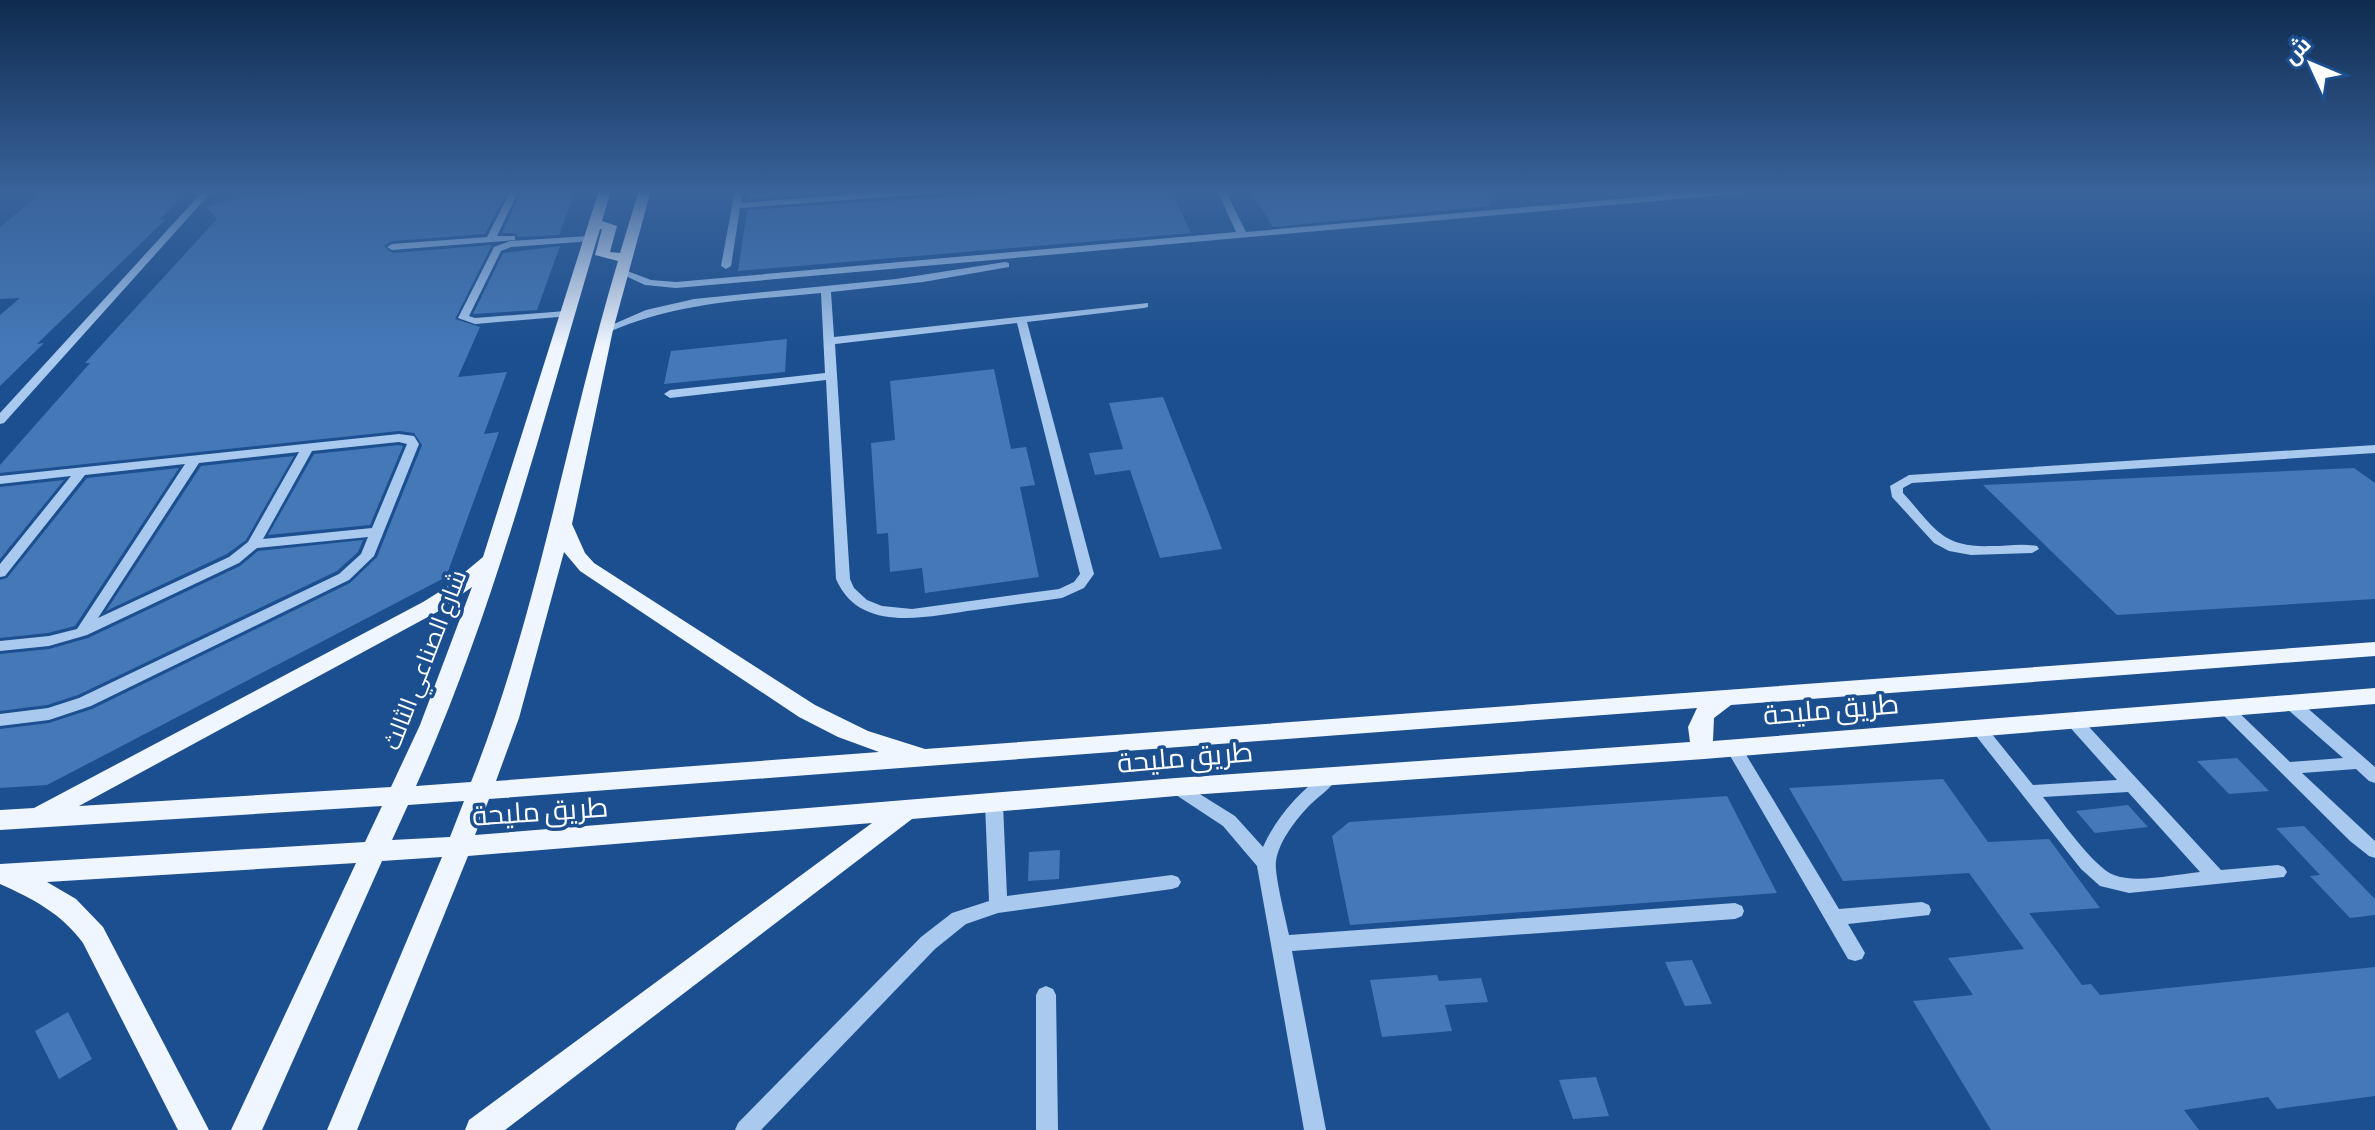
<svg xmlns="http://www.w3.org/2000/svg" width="2375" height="1130" viewBox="0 0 2375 1130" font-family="'Sofia Sans Condensed',Cairo,sans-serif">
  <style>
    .building { fill: #4478b7 }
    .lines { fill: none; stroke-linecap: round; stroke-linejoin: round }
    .minor { fill: #a9c9ee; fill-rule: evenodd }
    .major { fill: #f0f6ff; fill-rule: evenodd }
    .labels { text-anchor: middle; stroke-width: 7; stroke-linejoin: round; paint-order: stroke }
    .street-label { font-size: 24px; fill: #fff; stroke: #1b4f8f }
    .near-street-label { font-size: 28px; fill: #fff; stroke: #1b4f8f }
  </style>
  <rect width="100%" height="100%" fill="#1b4f8f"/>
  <!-- building -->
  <g class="building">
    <path d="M45,190H190L159,220L166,219L37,344L44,343L0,386V315L20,298L0,299V227Z"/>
    <path d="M346,190H508L485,234L392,241L384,246L392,253L492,245L455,319L480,327L458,377L507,372L484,434L499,432L446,577L47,785L0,788V729L49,723L92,709L350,583L377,557L422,445L414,433L399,431L0,473V465L90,363H85L217,219L206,207L241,197Z"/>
    <path d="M522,190H576L559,235L518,237L515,233H502Z"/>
    <path d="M750,190H871L749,199Z"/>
    <path d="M1042,190H1171L1191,233L738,271L747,210Z"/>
    <path d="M1250,190H1489L1490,206L1273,227Z"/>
    <path d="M560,246L537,310L473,314L503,253Z"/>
    <path d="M787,339L785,372L664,384L671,351Z"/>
    <path d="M994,369L1011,449L1026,447L1035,485L1020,487L1039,577L925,593L922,568L890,572L888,533L877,534L871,443L895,440L890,381Z"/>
    <path d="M1163,397L1209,514L1222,549L1160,558L1130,470L1095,475L1089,453L1123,449L1109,403Z"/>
    <path d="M399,445L403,446L370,525L268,535L314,454Z"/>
    <path d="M294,456L246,540L227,554L106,611L201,466Z"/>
    <path d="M179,468L75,626L48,633L0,638V580L7,578L87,478Z"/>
    <path d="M2354,468L2375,483V599L2117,615L1983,485Z"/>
    <path d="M64,480L0,559V487Z"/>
    <path d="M363,540L358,552L337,571L78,695L47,705L0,711V654L49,649L88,638L240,566L258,551Z"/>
    <path d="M2237,758L2269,791L2229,794L2197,761Z"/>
    <path d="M1943,779L1988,842L2049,839L2100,908L2029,913L2082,985L2091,984L2100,995L2375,967V1096L2277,1109L2268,1097L2184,1110L2199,1130H1991L1913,1001L1973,995L1948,958L2024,949L1969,873L1843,881L1789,788Z"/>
    <path d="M1727,796L1777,893L1350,925L1332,836L1349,822Z"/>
    <path d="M2128,805L2148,827L2095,833L2076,811Z"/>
    <path d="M2304,826L2375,899V915L2350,918L2310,876L2320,875L2276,828Z"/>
    <path d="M1060,850L1059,879L1028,881L1029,852Z"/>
    <path d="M1692,960L1712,1004L1685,1006L1665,962Z"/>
    <path d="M1437,975L1439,981L1481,978L1488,1002L1445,1005L1452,1031L1382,1037L1370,980Z"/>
    <path d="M68,1012L92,1059L59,1079L35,1031Z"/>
    <path d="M1596,1077L1609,1116L1573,1119L1559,1080Z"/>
  </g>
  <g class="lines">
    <!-- minor -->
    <g class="minor">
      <path d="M204,190H213L4,423L0,424V413Z"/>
      <path d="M511,190H519L497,236H515V240L392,250L387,247L392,244L487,237Z"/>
      <path d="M735,190H743L741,203L907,190H943L939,193L740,208L731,266L726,269L721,266Z"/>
      <path d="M1217,190H1225L1246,232L1718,190H1750L1746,193L676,288L645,285L617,272L622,269L651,280L676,282L1236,232Z"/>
      <path d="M589,236L592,237V241L511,247L501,251L469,316L475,318L566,311L571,314L570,316L475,324L458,318L494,247L510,241Z"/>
      <path d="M1005,262L1009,263V267L923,282L831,292L834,337L1148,303V307L1144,308L1027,322L1094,574L1084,588L1062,598C1033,602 1004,606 975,610C928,616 860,635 836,579L826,380L670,398L664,394L670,390L825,373L821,293C747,300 678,302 609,332L605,333L600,330L646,310L694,299L896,279ZM1017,323L1080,574L1074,582L1059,589L912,609L882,606L867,600L854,588L850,579L835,344Z"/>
      <path d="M399,434L414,436L419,444L374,556L349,580L91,706L49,720L0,726V714L48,708L79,698L339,574L361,554L368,537L257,548L239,563L87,635L49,646L0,651V641L49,636L77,629L185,464L85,475L5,576L0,577V564L71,476L0,484V476ZM399,442L407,444L372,528L263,539L312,451ZM299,452L248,542L229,557L98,618L199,463Z"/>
      <path d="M2375,445V453L1912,483L1903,488V493C1935,528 1941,548 1992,546C2007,546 2022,543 2037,546L2039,549L2032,553L1971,555L1949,551L1934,543L1892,497L1890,486L1909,475Z"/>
      <path d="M2291,697L2297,699L2375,767V783L2369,781L2356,769L2302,773L2375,841V858L2369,856L2350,841L2216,708L2218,704H2230L2290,762L2343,758L2285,707L2283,703L2285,699Z"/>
      <path d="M2073,714L2079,716L2221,870L2278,865L2284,867L2287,872L2284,877L2129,893L2100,886L2081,869L1969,727L1971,723H1983L2033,785L2117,780L2067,724L2065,720L2067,716ZM2128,792L2200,872C2177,874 2136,884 2114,875C2094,868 2058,816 2043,797Z"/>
      <path d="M1733,741L1739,743L1839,909L1922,902L1929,905L1931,910L1929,915L1848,924L1865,953L1862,959L1855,961L1848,959L1725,747L1727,743Z"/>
      <path d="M1330,771L1336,773L1338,777C1331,789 1317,797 1307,808C1294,822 1279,842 1276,861C1274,874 1286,920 1289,935L1735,903L1742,906L1744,911L1742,916L1735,919L1292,951L1326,1130H1304L1257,866L1223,826L1170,791L1167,787L1170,783L1176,781L1182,783L1235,816L1263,847C1277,816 1298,794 1324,773Z"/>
      <path d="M994,797L1000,799L1003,804L1007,896L1172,875L1178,877L1181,882L1178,887L1172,889L998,913L966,924L935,949L761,1130H735L738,1123L921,937L952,913L989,901L985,804L988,799Z"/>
      <path d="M1046,986L1053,989L1056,995L1058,1130H1036V995L1039,989Z"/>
    </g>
    <!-- major -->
    <path class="major" d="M599,190H611L602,221L617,226L610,252L620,253L639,190H651L613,330L572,524L585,553L594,563L815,705L868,731L925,749L2375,642V656L1731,705L1714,718L1713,741L2375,688V704L1704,759L1176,796L912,819L505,1130H465L469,1120L872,823L468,856L357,1130H327L442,857L382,861L262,1130H231L356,863L47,882L76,899L103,927L209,1130H178L83,943C61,913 33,899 0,884V864L365,842L382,806L0,830V810L34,808L423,602L447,587L483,557ZM600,229H602L595,255L618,261C566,435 538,614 471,782L416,786C496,607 544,416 600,229ZM564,552L580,571L799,717L838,737L879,752L496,781L519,718ZM472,587L420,725L391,787L79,806L437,612ZM1697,708L1688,727L1690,742L1176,778L475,835L489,799ZM464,801L450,837L392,840L408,805Z"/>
  </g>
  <!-- sky -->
  <linearGradient id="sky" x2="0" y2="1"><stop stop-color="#0f2b4f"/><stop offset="0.55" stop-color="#39639b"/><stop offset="1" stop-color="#39639b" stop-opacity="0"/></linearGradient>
  <rect width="2375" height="348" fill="url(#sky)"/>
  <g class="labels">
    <!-- street labels -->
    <g class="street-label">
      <text transform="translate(425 660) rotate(-69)" y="8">شارع الصناعي الثالث</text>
    </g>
    <!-- near-street labels -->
    <g class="near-street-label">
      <text transform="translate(1831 709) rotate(-5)" y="10">طريق مليحة</text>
      <text transform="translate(1185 757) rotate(-5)" y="10">طريق مليحة</text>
      <text transform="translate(540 811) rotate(-4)" y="10">طريق مليحة</text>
    </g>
  </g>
  <!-- north arrow -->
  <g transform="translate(2311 64) rotate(314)" stroke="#1b4f8f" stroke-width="6" paint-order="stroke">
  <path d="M0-6L14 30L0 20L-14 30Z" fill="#ffffff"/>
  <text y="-12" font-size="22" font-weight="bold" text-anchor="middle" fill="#ffffff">ش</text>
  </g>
</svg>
